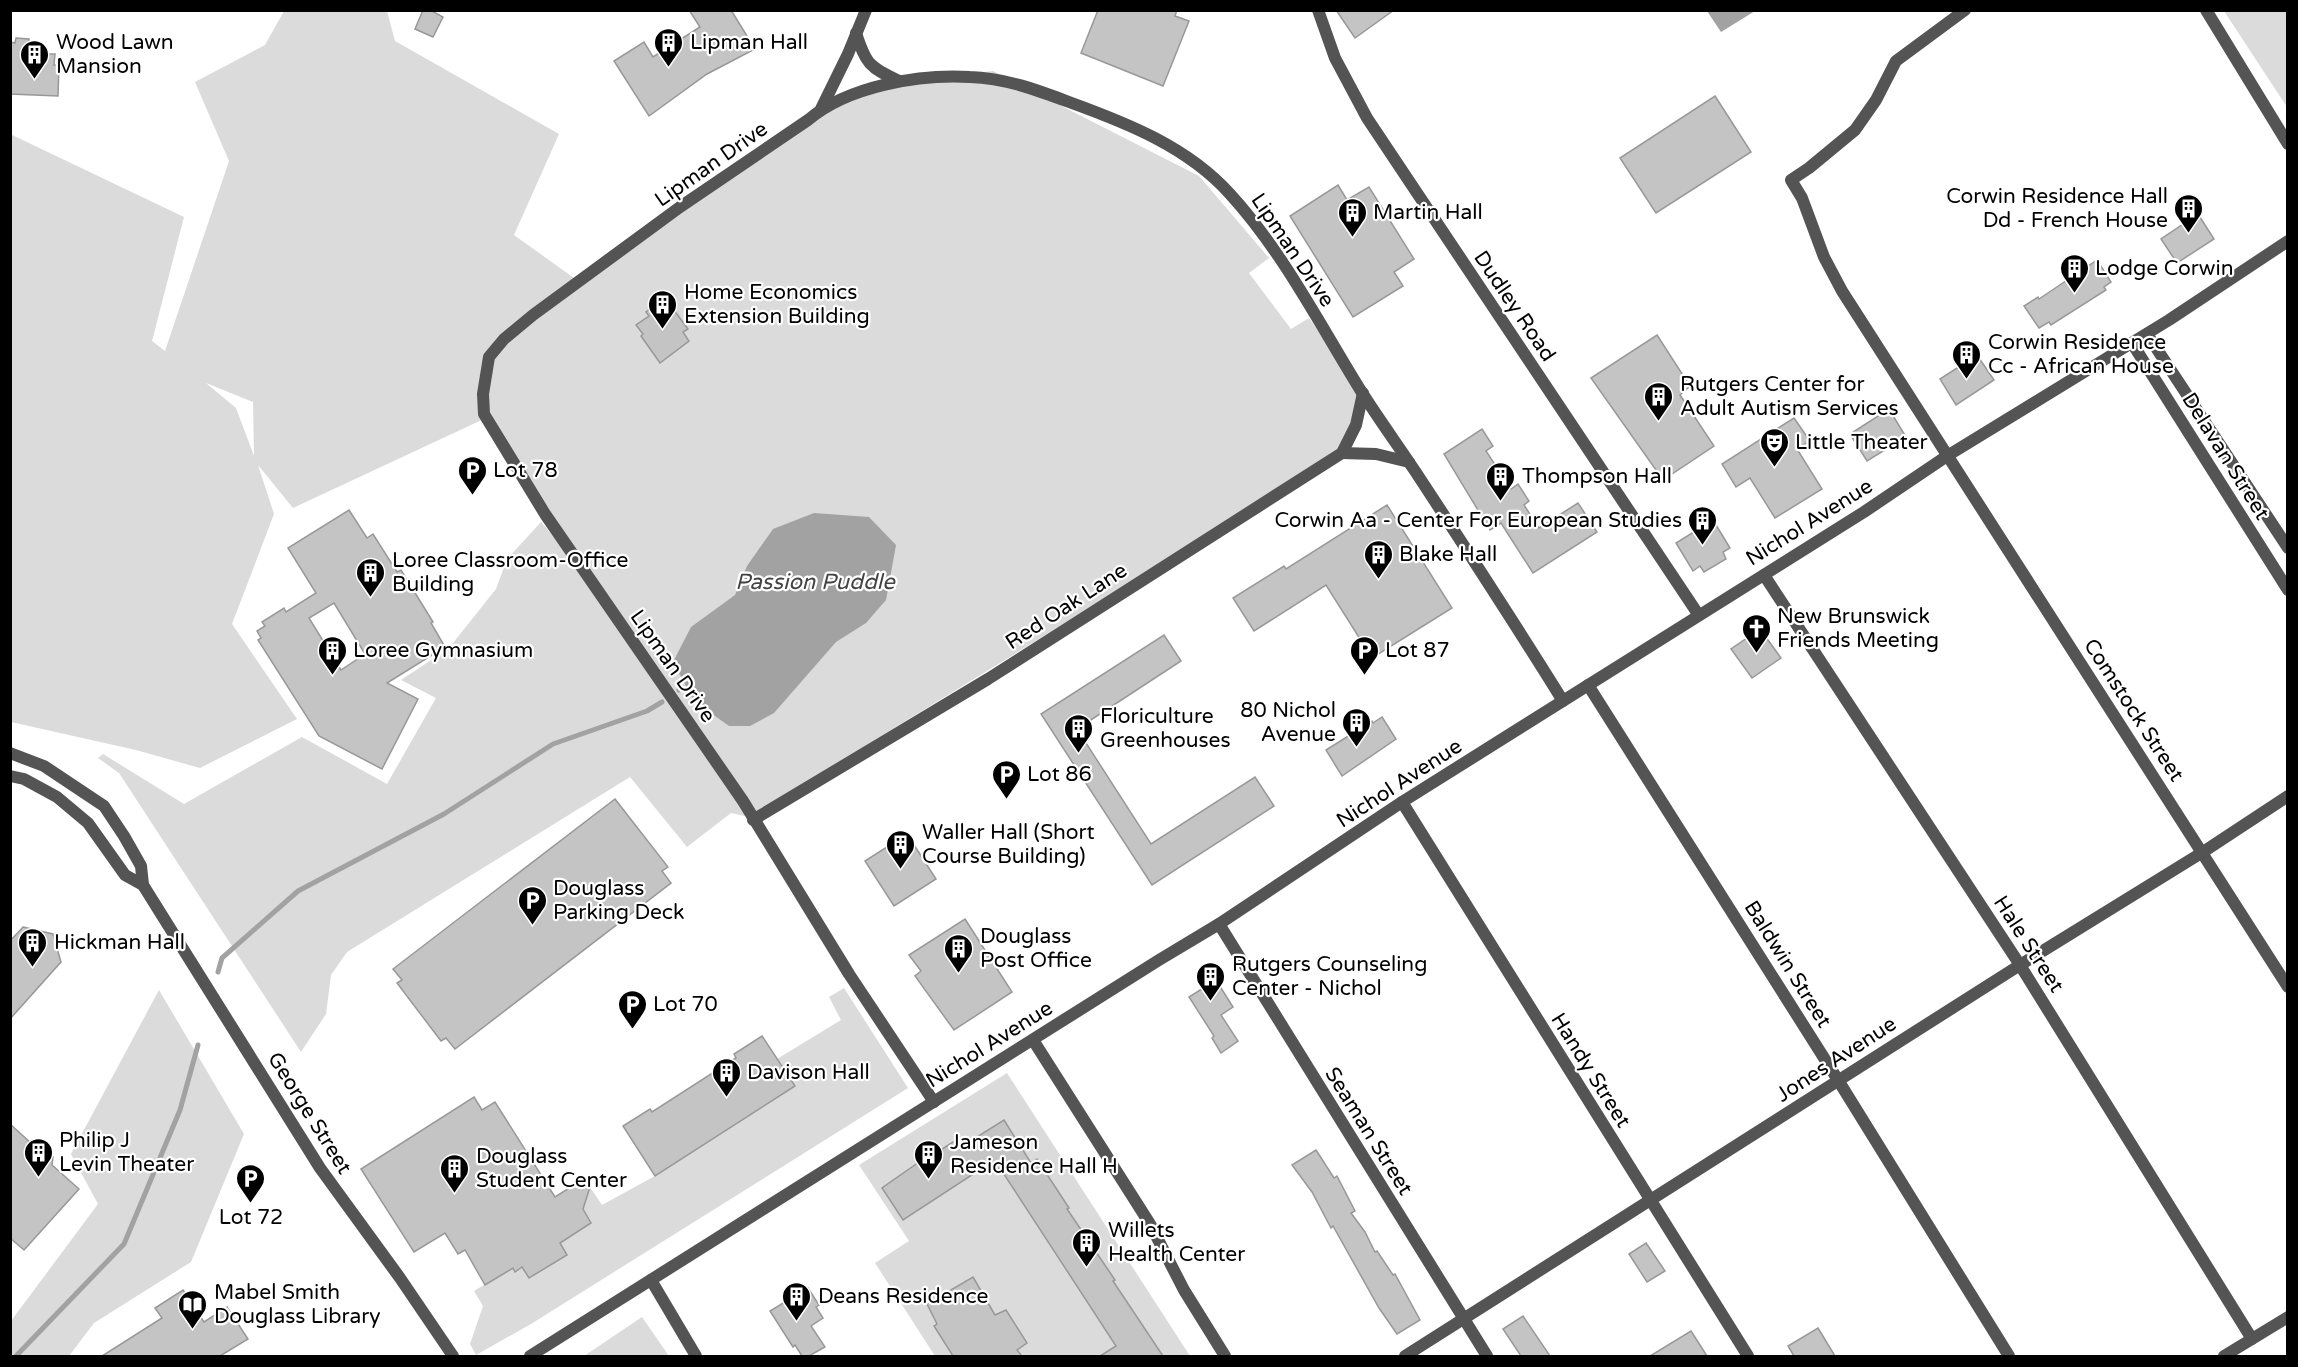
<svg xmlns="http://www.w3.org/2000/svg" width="2298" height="1367" viewBox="0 0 2298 1367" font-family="'Varela Round',sans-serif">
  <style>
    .green { fill: #dbdbdb; fill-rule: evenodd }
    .water { fill: #a2a2a2 }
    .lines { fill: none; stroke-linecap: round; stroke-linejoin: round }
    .stream { stroke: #a2a2a2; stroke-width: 5 }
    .building { fill: #c4c4c4; stroke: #989898; stroke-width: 1.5; fill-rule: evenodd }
    .minor { stroke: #545454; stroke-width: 12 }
    .tertiary { stroke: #545454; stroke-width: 12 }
    .labels { text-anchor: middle; stroke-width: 4.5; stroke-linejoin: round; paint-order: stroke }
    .poi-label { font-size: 21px; fill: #000; stroke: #fff; text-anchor: start }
    .street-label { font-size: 21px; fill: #000; stroke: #fff }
    .water-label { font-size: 22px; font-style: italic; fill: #434343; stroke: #fff }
  </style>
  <rect width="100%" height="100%" fill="#fff"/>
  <!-- green -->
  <g class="green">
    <path d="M284,11H387L395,41L559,134L514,235L574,278L862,86L993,71L1199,176L1269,258L1249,273L1291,329L1309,318L1363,393L1342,453L749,817L731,813L687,847L630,777L347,952L331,975L326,1014L301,1052L119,773L98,758L103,754L184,804L302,737L387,784L436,698L401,680L449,648L496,589L507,559L541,522L575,561L486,418L293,508L258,465L274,514L232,624L297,719L200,768L136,750L11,722L10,134L184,217L152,341L165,351L229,161L195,82L265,45ZM206,383L253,402L254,456L236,408Z"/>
    <path d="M2224,11H2287V107Z"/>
    <path d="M844,988L908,1088L531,1324L476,1355L470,1344L483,1306L474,1291L512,1268L515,1272L522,1267L530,1278L567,1255L560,1243L590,1223L583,1209L590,1187L602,1205L655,1176L795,1086L777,1059L841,1020L829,997Z"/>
    <path d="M159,990L244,1134L191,1262L94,1323L69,1356H11V1321L98,1204L71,1154Z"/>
    <path d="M1007,1073L1190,1356H935L875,1263L909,1241L859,1165Z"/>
    <path d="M642,1317L669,1356H584Z"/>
  </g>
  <!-- water -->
  <g class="water">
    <path d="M1707,11H1755L1721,32Z"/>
    <path d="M814,513L869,517L896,545L886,600L866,623L836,642L774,713L750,726H729L694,701L673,662L691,627L735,595L747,566L773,529Z"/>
  </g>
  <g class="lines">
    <!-- stream -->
    <g class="stream">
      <path d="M679,690L682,688"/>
      <path d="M218,972L222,958L298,891L444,814L553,744L647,711L662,702"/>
      <path d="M16,1356L124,1244L180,1110L198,1045"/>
    </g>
  </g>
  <!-- building -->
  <g class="building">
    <path d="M423,10H430L443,17L433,37L415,29Z"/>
    <path d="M689,10H731L755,49L707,74L649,116L614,61L644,42L653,57L700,27Z"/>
    <path d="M1098,10H1177L1175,16L1189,21L1163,86L1081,53Z"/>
    <path d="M1336,10H1394L1355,38Z"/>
    <path d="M16,38L29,39V44H43V54H55L54,65H59L58,96L10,94V42L15,43Z"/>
    <path d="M1715,96L1751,152L1656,213L1620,158Z"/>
    <path d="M1338,185L1347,200L1369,187L1414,259L1394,272L1403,286L1353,317L1290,216Z"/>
    <path d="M2198,214L2214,239L2177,263L2161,239Z"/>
    <path d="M2097,260L2111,282L2104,287L2106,290L2051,325L2049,322L2039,328L2024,306L2038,297L2039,299Z"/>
    <path d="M661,301L666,309L671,306L688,329L683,332L689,341L660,363L641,336L643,334L636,325L649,316L646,312Z"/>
    <path d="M1657,335L1690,386L1680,395L1714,446L1663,480L1591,378Z"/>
    <path d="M1977,355L1994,380L1956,405L1940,379Z"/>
    <path d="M1889,409L1906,437L1867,461L1850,434Z"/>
    <path d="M1794,418L1810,441L1797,449L1822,489L1775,518L1750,478L1736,487L1722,464Z"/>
    <path d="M1482,429L1493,446L1486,451L1511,489L1518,484L1529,501L1524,505L1539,528L1578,503L1597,532L1533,573L1501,523L1490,530L1444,454Z"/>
    <path d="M1387,505L1452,608L1372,658L1326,585L1254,631L1233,598L1284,566L1286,569Z"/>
    <path d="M349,510L367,538L373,534L397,572L401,570L433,622L431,623L445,647L387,683L418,699L382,769L319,736L258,640L261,638L257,631L265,626L262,622L284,608L286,612L316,593L288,548ZM334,603L365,654L341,670L309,618Z"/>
    <path d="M1713,520L1730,548L1723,552L1726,559L1704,572L1700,566L1693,571L1676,543Z"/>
    <path d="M1760,629L1781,658L1752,678L1731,649Z"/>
    <path d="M1164,635L1181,661L1077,729L1151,844L1255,777L1274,806L1152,885L1041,714Z"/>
    <path d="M1382,717L1396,739L1342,776L1326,750L1372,721L1373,723Z"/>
    <path d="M615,799L668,867L662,871L671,883L455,1049L446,1038L441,1041L397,983L402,980L393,969Z"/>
    <path d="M907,834L936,879L894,906L865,861Z"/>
    <path d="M965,919L1012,992L954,1030L915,976L921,971L909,955Z"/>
    <path d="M23,927L53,934L61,962L10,1019V941Z"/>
    <path d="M1216,980L1233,1007L1221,1015L1238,1041L1221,1053L1212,1038L1214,1036L1189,997Z"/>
    <path d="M762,1036L795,1086L655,1176L623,1126L650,1109L652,1112L736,1058L734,1054Z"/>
    <path d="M474,1097L482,1110L495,1102L555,1197L585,1178L590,1187L583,1209L591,1223L560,1243L567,1255L529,1278L522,1267L515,1272L513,1268L485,1285L465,1250L458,1254L445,1233L414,1252L361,1169Z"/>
    <path d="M1004,1120L1031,1163L1037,1159L1069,1208L1067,1209L1115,1280L1113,1281L1163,1356H1100L1116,1346L1000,1168L992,1173L987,1165L903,1220L882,1188L929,1155L930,1157L956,1140L961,1147Z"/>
    <path d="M10,1124L42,1153L53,1157L52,1165L79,1189L24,1250L10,1238Z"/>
    <path d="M1316,1150L1334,1178L1337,1176L1355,1211L1351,1213L1365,1232L1375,1252L1377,1251L1393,1275L1395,1274L1420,1320L1397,1334L1379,1308L1333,1226L1331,1228L1312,1192L1292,1165Z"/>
    <path d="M1646,1243L1665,1271L1647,1282L1629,1254Z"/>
    <path d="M973,1277L995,1315L1006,1310L1027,1343L1017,1350L1022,1356H953L934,1326L937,1324L927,1304Z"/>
    <path d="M808,1288L819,1305L816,1307L823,1318L811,1326L825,1347L809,1356H802L795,1345L793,1347L770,1311Z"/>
    <path d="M183,1290L204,1322L227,1307L248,1339L220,1356H102L162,1318L155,1308Z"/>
    <path d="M1523,1316L1550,1356H1521L1503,1329Z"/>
    <path d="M1818,1328L1835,1356H1794L1788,1346Z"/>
    <path d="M1691,1331L1707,1356H1650Z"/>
  </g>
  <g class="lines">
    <!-- minor -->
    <g class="minor">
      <path d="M1318,10L1335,58L1367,118L1698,614"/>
      <path d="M1965,10L1896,61L1876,100L1855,130L1809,168L1791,180L1802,198L1824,257L1842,291L2288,987"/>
      <path d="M2206,10L2288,144"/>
      <path d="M856,33C866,64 869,67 899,81"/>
      <path d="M821,109L848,54L866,10"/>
      <path d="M2147,334L2288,548"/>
      <path d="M2132,343L2288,590"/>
      <path d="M1342,453L1376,454L1409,462"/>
      <path d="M1764,575L2020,965L2252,1339"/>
      <path d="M1588,685L1838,1080L2009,1356"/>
      <path d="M1402,802L1748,1356"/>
      <path d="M753,820L988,679L1342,453L1356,425L1363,393"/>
      <path d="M1219,924L1487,1356"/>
      <path d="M1033,1040L1150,1224L1184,1290L1225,1356"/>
      <path d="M934,1102L849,974L743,801L545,514L484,414L483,394L489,357L504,339L533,315L680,207L808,120C848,86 919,74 970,77C1005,78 1037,90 1069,102C1127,123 1188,147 1230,194C1283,252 1320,325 1361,391C1378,418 1397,444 1415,471C1465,547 1515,624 1563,701"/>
      <path d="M651,1280L696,1356"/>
      <path d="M530,1356L1159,960L1219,924L1402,802L1864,512L1947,456L2169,320L2288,241"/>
      <path d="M1405,1356L2020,965L2203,852L2288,796"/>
    </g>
    <!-- tertiary -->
    <g class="tertiary">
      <path d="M10,753L44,766L104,806L124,836L141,866L143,885"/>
      <path d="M10,776L24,779L57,797L88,823L125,875L143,885L320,1168L400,1278L453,1356"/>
      <path d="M2224,1356L2288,1317"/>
    </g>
  </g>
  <!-- icons -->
  <defs>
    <symbol id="building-pin" viewBox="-11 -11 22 30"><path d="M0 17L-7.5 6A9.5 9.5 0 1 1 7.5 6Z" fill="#000" stroke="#fff"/><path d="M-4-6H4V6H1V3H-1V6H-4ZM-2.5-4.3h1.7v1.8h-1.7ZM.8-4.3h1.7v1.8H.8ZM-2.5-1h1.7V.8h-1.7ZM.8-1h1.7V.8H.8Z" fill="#fff"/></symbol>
    <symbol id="theatre-pin" viewBox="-11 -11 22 30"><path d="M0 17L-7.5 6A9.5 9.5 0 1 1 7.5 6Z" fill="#000" stroke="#fff"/><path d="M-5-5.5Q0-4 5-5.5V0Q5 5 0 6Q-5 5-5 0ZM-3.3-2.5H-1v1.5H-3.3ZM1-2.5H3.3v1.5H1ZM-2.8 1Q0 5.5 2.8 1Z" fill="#fff"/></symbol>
    <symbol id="parking-pin" viewBox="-11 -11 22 30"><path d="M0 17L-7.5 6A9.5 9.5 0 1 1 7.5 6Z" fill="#000" stroke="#fff"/><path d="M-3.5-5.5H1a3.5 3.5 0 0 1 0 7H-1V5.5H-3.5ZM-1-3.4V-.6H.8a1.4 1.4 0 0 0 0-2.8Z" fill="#fff"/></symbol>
    <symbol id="church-pin" viewBox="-11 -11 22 30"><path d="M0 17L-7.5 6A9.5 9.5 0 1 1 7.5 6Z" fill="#000" stroke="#fff"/><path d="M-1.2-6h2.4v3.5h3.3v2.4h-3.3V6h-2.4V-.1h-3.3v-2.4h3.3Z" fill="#fff"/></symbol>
    <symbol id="library-pin" viewBox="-11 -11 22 30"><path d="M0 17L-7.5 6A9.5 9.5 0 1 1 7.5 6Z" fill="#000" stroke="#fff"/><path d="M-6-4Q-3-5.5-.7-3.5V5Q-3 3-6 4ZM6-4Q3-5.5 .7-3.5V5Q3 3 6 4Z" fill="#fff"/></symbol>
  </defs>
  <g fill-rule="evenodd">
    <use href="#building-pin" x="652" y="26" width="33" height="45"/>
    <use href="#building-pin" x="18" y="38" width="33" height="45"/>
    <use href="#building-pin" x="2172" y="192" width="33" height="45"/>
    <use href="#building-pin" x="1336" y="196" width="33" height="45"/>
    <use href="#building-pin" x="2058" y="252" width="33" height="45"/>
    <use href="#building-pin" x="646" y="288" width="33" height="45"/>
    <use href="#building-pin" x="1950" y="338" width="33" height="45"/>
    <use href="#building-pin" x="1642" y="380" width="33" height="45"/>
    <use href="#theatre-pin" x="1758" y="426" width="33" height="45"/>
    <use href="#parking-pin" x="456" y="454" width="33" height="45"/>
    <use href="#building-pin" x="1484" y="460" width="33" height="45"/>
    <use href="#building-pin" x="1686" y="504" width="33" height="45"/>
    <use href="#building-pin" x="1362" y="538" width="33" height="45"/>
    <use href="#building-pin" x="354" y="556" width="33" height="45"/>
    <use href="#church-pin" x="1740" y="612" width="33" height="45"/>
    <use href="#building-pin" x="316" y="634" width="33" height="45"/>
    <use href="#parking-pin" x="1348" y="634" width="33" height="45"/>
    <use href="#building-pin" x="1340" y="706" width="33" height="45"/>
    <use href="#building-pin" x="1062" y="712" width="33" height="45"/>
    <use href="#parking-pin" x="990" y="758" width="33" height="45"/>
    <use href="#building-pin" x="884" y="828" width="33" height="45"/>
    <use href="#parking-pin" x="516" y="884" width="33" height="45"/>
    <use href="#building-pin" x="16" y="926" width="33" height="45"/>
    <use href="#building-pin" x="942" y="932" width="33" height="45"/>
    <use href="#building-pin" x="1194" y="960" width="33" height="45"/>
    <use href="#parking-pin" x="616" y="988" width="33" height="45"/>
    <use href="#building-pin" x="710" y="1056" width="33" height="45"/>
    <use href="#building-pin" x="22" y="1136" width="33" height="45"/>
    <use href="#building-pin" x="912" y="1138" width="33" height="45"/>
    <use href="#building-pin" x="438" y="1152" width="33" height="45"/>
    <use href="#parking-pin" x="234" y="1162" width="33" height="45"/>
    <use href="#building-pin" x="1070" y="1226" width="33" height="45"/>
    <use href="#building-pin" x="780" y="1280" width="33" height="45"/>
    <use href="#library-pin" x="176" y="1288" width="33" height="45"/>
  </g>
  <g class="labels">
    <!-- poi labels -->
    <g class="poi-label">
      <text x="56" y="49">Wood Lawn<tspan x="56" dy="24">Mansion</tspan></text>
      <text x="690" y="49">Lipman Hall</text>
      <text x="2168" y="203" text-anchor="end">Corwin Residence Hall<tspan x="2168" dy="24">Dd - French House</tspan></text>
      <text x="1373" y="219">Martin Hall</text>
      <text x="2095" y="275">Lodge Corwin</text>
      <text x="684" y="299">Home Economics<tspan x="684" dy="24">Extension Building</tspan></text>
      <text x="1988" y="349">Corwin Residence<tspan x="1988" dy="24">Cc - African House</tspan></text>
      <text x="1680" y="391">Rutgers Center for<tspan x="1680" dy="24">Adult Autism Services</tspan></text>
      <text x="1795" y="449">Little Theater</text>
      <text x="493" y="477">Lot 78</text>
      <text x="1522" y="483">Thompson Hall</text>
      <text x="1682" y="527" text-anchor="end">Corwin Aa - Center For European Studies</text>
      <text x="1399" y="561">Blake Hall</text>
      <text x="392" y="567">Loree Classroom-Office<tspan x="392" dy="24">Building</tspan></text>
      <text x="1777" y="623">New Brunswick<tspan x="1777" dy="24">Friends Meeting</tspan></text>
      <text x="353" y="657">Loree Gymnasium</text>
      <text x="1385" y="657">Lot 87</text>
      <text x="1336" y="717" text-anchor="end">80 Nichol<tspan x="1336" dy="24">Avenue</tspan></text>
      <text x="1100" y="723">Floriculture<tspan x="1100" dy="24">Greenhouses</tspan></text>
      <text x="1027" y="781">Lot 86</text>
      <text x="922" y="839">Waller Hall (Short<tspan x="922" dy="24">Course Building)</tspan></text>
      <text x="553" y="895">Douglass<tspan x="553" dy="24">Parking Deck</tspan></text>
      <text x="980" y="943">Douglass<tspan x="980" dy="24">Post Office</tspan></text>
      <text x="54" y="949">Hickman Hall</text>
      <text x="1232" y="971">Rutgers Counseling<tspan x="1232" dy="24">Center - Nichol</tspan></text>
      <text x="653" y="1011">Lot 70</text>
      <text x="747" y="1079">Davison Hall</text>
      <text x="59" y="1147">Philip J<tspan x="59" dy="24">Levin Theater</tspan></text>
      <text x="950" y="1149">Jameson<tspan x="950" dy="24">Residence Hall H</tspan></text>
      <text x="476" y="1163">Douglass<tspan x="476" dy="24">Student Center</tspan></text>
      <text x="251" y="1224" text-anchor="middle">Lot 72</text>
      <text x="1108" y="1237">Willets<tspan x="1108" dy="24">Health Center</tspan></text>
      <text x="214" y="1299">Mabel Smith<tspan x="214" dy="24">Douglass Library</tspan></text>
      <text x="818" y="1303">Deans Residence</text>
    </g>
    <!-- street labels -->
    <g class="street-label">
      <text transform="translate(711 164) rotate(-35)" y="7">Lipman Drive</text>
      <text transform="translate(1293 250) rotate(56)" y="7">Lipman Drive</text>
      <text transform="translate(1515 306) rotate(56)" y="7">Dudley Road</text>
      <text transform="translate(2226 456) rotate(58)" y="7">Delavan Street</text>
      <text transform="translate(1809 522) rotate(-32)" y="7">Nichol Avenue</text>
      <text transform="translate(1066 606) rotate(-33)" y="7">Red Oak Lane</text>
      <text transform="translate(673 666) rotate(55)" y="7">Lipman Drive</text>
      <text transform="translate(2134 710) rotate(57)" y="7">Comstock Street</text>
      <text transform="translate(1399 783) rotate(-33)" y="7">Nichol Avenue</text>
      <text transform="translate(2029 944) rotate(57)" y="7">Hale Street</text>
      <text transform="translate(1788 964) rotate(58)" y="7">Baldwin Street</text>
      <text transform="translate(989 1044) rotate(-32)" y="7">Nichol Avenue</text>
      <text transform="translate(1836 1059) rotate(-33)" y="7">Jones Avenue</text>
      <text transform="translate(1591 1070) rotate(58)" y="7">Handy Street</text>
      <text transform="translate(310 1113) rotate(58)" y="7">George Street</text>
      <text transform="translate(1369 1131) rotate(58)" y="7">Seaman Street</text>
    </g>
    <!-- water labels -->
    <g class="water-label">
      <text x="815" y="589">Passion Puddle</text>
    </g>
  </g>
  <!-- border -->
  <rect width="2298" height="1367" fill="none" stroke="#000000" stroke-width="24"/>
</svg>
